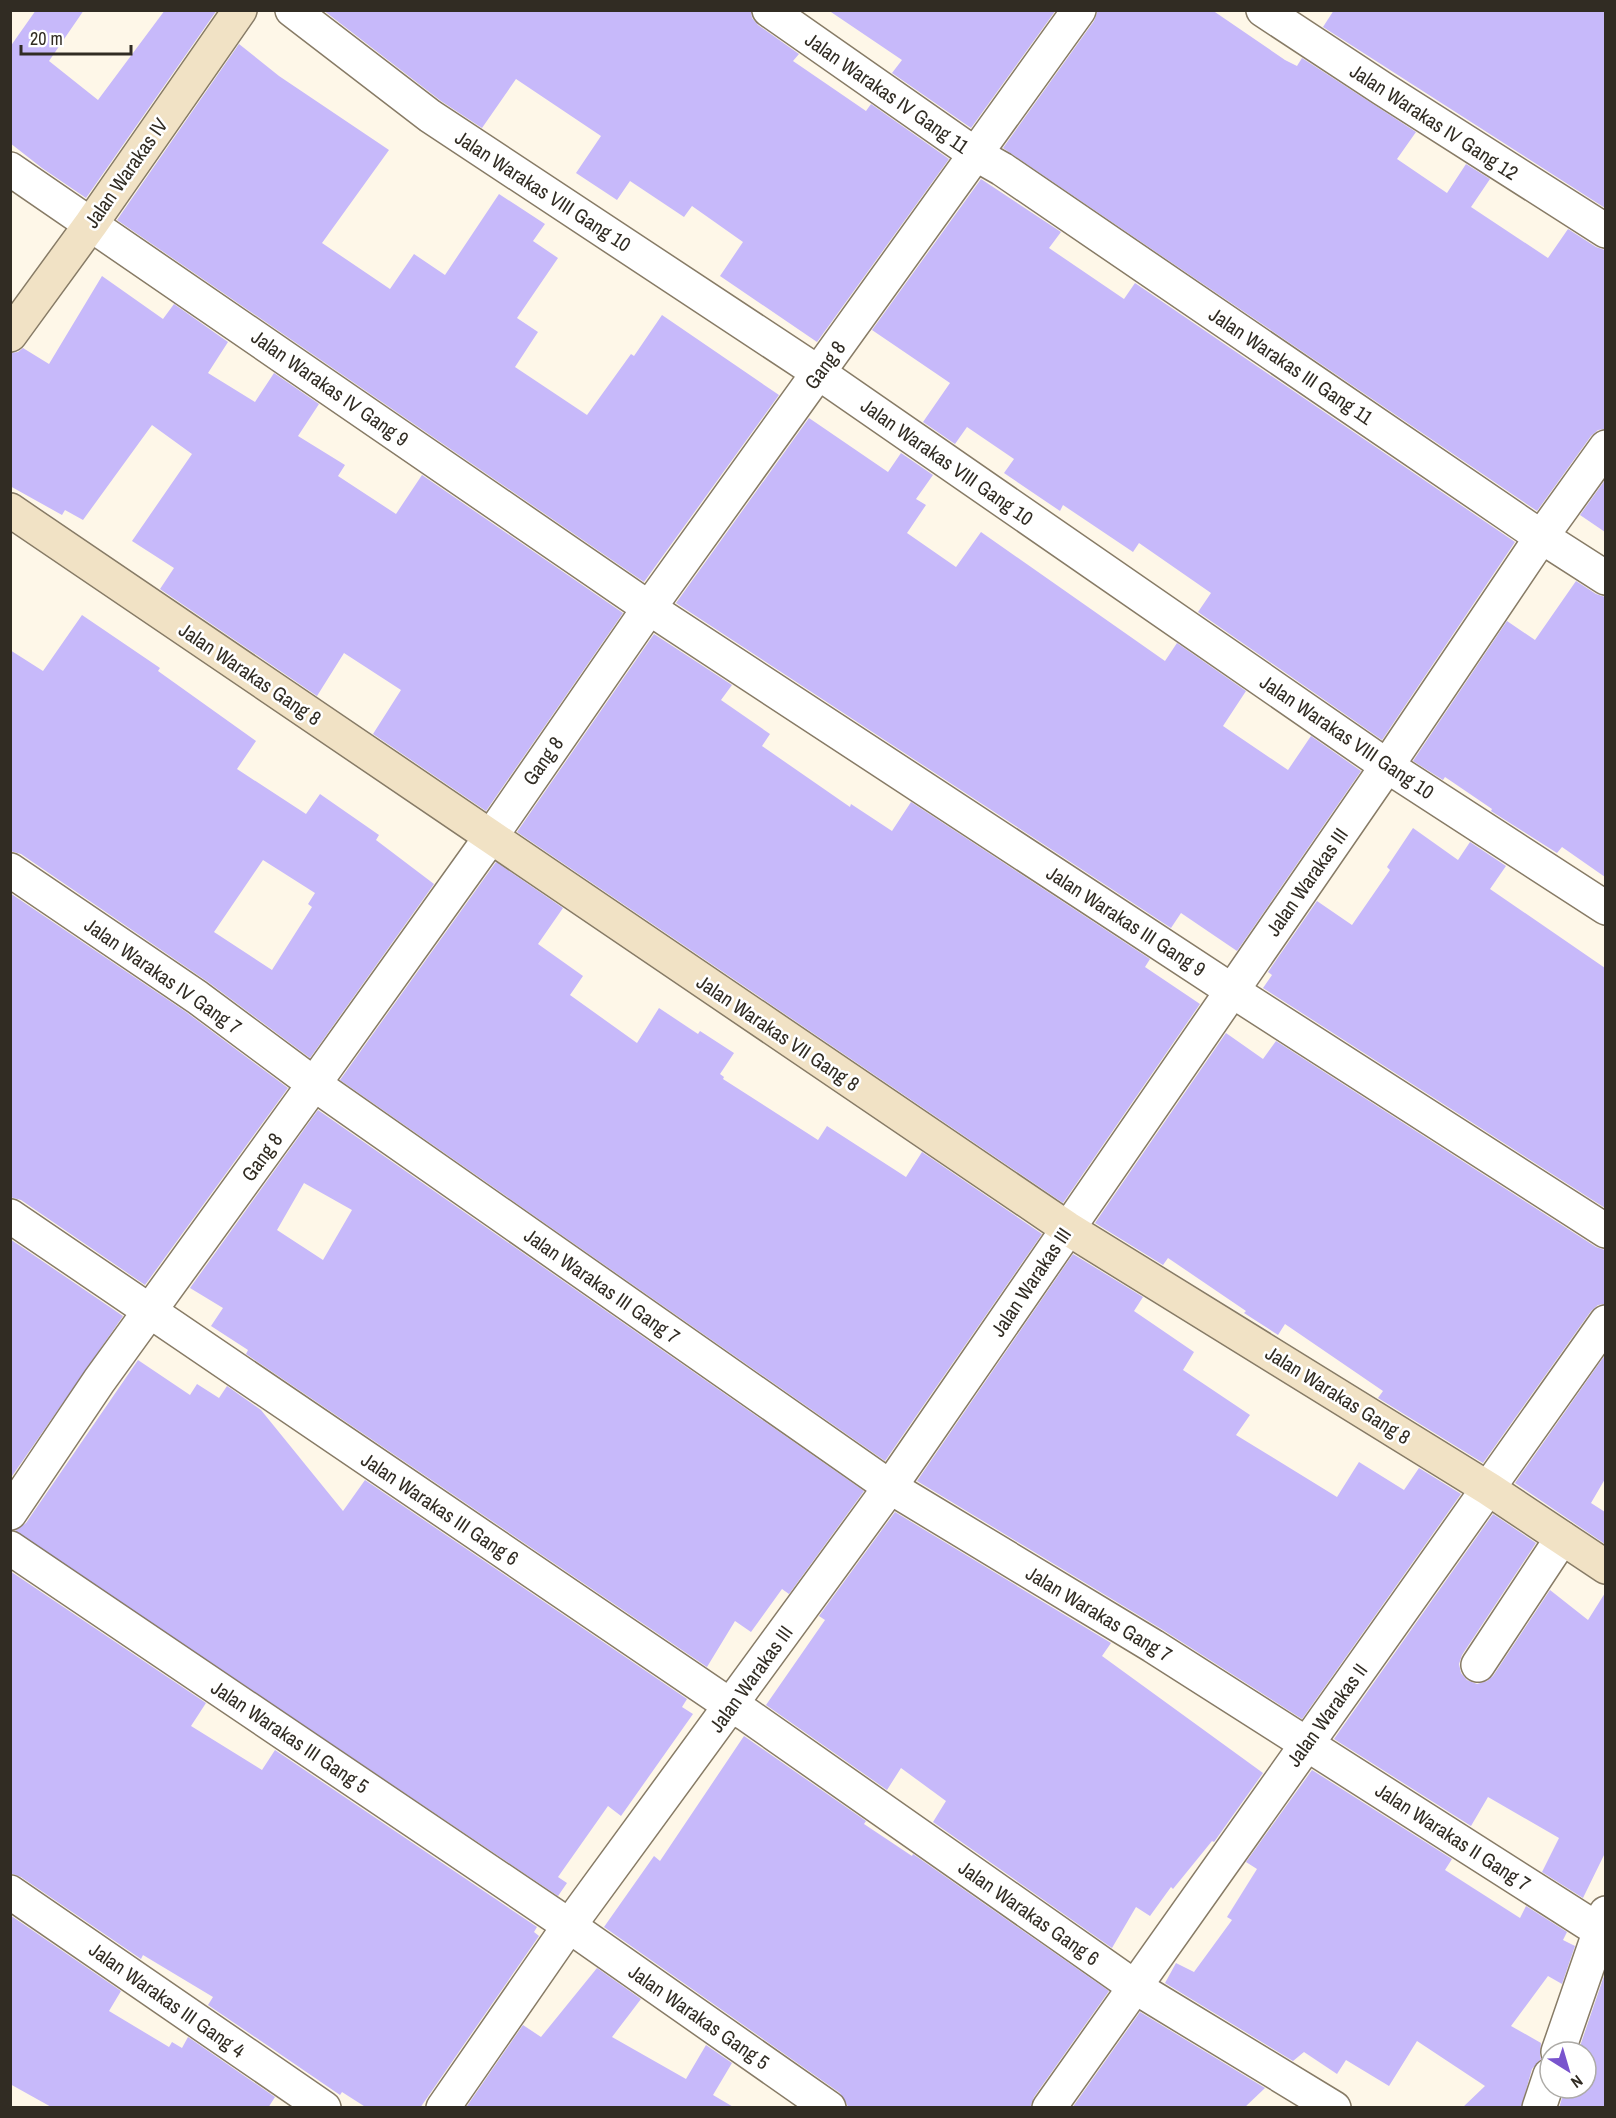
<svg xmlns="http://www.w3.org/2000/svg" width="1616" height="2118" viewBox="0 0 1616 2118" font-family="'Archivo Narrow',sans-serif">
  <style>
    .building { fill: #c7b9fa; fill-rule: evenodd }
    .lines { fill: none; stroke-linecap: round; stroke-linejoin: round }
    .street-casing { stroke: #877b66; stroke-width: 36 }
    .secondary-casing { stroke: #877b66; stroke-width: 36 }
    .street { stroke: #fff; stroke-width: 33 }
    .secondary { stroke: #f1e2c5; stroke-width: 33 }
    .labels { text-anchor: middle; stroke-width: 5; stroke-linejoin: round; paint-order: stroke }
    .street-label { font-size: 20px; fill: #312c23; stroke: #fff }
  </style>
  <rect width="100%" height="100%" fill="#fef7e8"/>
  <!-- building -->
  <g class="building">
    <path d="M36,10H84L49,61L98,100L165,10H217L86,198L42,168L10,143V47Z"/>
    <path d="M323,10H751L752,18L758,25L799,54L793,61L866,111L871,104L949,159L817,342L720,276L743,242L692,206L684,217L630,181L617,200L576,173L601,136L516,79L482,128L441,101Z"/>
    <path d="M828,10H1056L971,128L892,73L902,60Z"/>
    <path d="M1098,10H1212L1285,60L1297,66L1302,58L1416,132L1397,159L1447,193L1466,164L1490,179L1471,207L1548,258L1568,229L1596,247L1605,250V429L1598,430L1591,436L1537,511L1003,148L1094,21Z"/>
    <path d="M1334,10H1605V208L1323,27Z"/>
    <path d="M239,44L279,76L389,150L322,243L390,289L414,254L445,275L499,194L545,224L533,241L558,258L517,318L538,332L515,367L587,415L631,354L634,356L662,315L779,395L644,582L117,220Z"/>
    <path d="M981,179L1061,232L1049,248L1124,299L1135,283L1515,542L1382,740L1198,612L1211,593L1139,543L1133,552L1063,505L1060,511L1004,473L1014,459L967,427L955,444L923,422L950,383L872,330Z"/>
    <path d="M102,276L163,319L174,304L228,342L208,373L255,402L274,373L319,404L298,436L345,465L338,476L396,514L422,475L623,613L486,811L373,734L401,690L344,653L317,696L160,589L174,568L132,541L192,454L152,425L83,520L65,510L62,515L10,486V353L18,352L23,348L49,364Z"/>
    <path d="M809,418L888,472L901,453L933,475L916,499L926,505L907,533L956,567L981,532L1165,661L1177,643L1246,691L1223,726L1288,770L1311,736L1361,771L1237,951L1181,913L1171,928L676,603Z"/>
    <path d="M1605,480V532L1580,515Z"/>
    <path d="M1576,581L1596,594L1605,597V877L1562,847L1557,853L1491,811L1492,809L1445,777L1443,780L1413,761L1507,621L1535,640Z"/>
    <path d="M82,615L160,668L158,671L256,741L237,769L306,814L320,794L379,835L376,840L434,884L310,1058L208,982L21,854L10,851V650L43,671ZM263,860L315,893L308,904L312,907L272,970L214,932Z"/>
    <path d="M654,634L732,685L721,700L770,734L762,746L850,807L851,804L892,831L911,802L1150,959L1145,967L1200,1004L1063,1203L517,832Z"/>
    <path d="M1413,828L1458,860L1470,842L1506,866L1490,889L1605,968V1208L1263,988L1272,975L1268,972L1317,901L1352,925L1390,870L1387,867Z"/>
    <path d="M496,862L563,908L538,944L583,976L570,995L637,1043L659,1008L698,1034L700,1031L734,1053L720,1074L724,1077L723,1079L818,1140L827,1126L906,1177L922,1152L1042,1234L885,1461L340,1080Z"/>
    <path d="M10,893L186,1012L288,1088L145,1285L21,1200L10,1197Z"/>
    <path d="M1226,1033L1263,1059L1276,1041L1596,1247L1605,1250V1304L1598,1305L1591,1311L1483,1463L1378,1398L1383,1391L1285,1324L1278,1335L1244,1313L1246,1311L1168,1258L1163,1265L1095,1223Z"/>
    <path d="M318,1110L864,1491L789,1594L782,1589L751,1632L735,1621L707,1667L246,1354L248,1350L211,1326L223,1308L190,1288ZM304,1183L352,1210L323,1260L277,1230Z"/>
    <path d="M10,1239L123,1316L10,1479Z"/>
    <path d="M1073,1254L1143,1297L1134,1311L1194,1352L1183,1370L1250,1415L1236,1435L1337,1497L1359,1462L1404,1490L1419,1468L1461,1494L1302,1719L1163,1630L917,1481Z"/>
    <path d="M1605,1355V1479L1591,1503L1605,1512V1544L1515,1483Z"/>
    <path d="M138,1360L190,1395L197,1384L219,1398L227,1386L261,1410L343,1511L365,1480L687,1699L682,1707L693,1714L621,1816L608,1806L558,1877L567,1883L558,1896L15,1531L26,1523Z"/>
    <path d="M895,1512L1111,1643L1102,1656L1263,1773L1214,1842L1212,1841L1173,1889L1171,1887L1150,1916L1136,1907L1112,1948L933,1822L946,1801L901,1768L887,1790L766,1705L825,1620L819,1616Z"/>
    <path d="M1493,1514L1536,1543L1462,1655L1459,1664L1461,1673L1467,1680L1477,1684L1487,1681L1493,1676L1550,1590L1588,1620L1605,1593V1853L1583,1898L1542,1872L1559,1838L1488,1797L1471,1826L1334,1739Z"/>
    <path d="M10,1571L206,1703L191,1726L262,1770L275,1750L537,1927L534,1932L539,1936L420,2108H367L342,2092L340,2095L208,2005L213,1997L143,1955L141,1959L21,1877L10,1873Z"/>
    <path d="M744,1736L866,1821L864,1824L912,1856L913,1854L1109,1991L1034,2097L1030,2108H849L840,2093L604,1927L654,1856L660,1861Z"/>
    <path d="M1312,1770L1452,1859L1445,1870L1520,1918L1526,1906L1567,1932L1563,1940L1575,1946L1562,1984L1548,1976L1511,2026L1541,2043L1540,2055L1541,2059L1532,2069L1521,2108H1462L1485,2086L1417,2041L1389,2086L1346,2060L1337,2074L1304,2052L1293,2061L1165,1983L1176,1963L1194,1972L1232,1920L1227,1917L1257,1869L1246,1862Z"/>
    <path d="M10,1915L121,1991L109,2011L169,2047L172,2042L182,2048L188,2037L275,2097L268,2108H53L10,2084Z"/>
    <path d="M597,1968L641,1999L612,2037L686,2079L706,2045L732,2063L713,2095L735,2108L467,2106L523,2025L541,2037Z"/>
    <path d="M1605,1973V2108H1559L1565,2088H1586V2052H1578Z"/>
    <path d="M1140,2012L1265,2088L1244,2108H1072Z"/>
  </g>
  <g class="lines">
    <defs>
      <g id="street">
        <path d="M292,10L430,116L819,373L1387,766L1606,908"/>
        <path d="M769,10L972,152L1002,169L1531,530L1606,578"/>
        <path d="M1263,10L1383,89L1606,231"/>
        <path d="M10,169L649,608L1231,990L1606,1231"/>
        <path d="M10,870L197,997L314,1084L890,1487L1153,1646L1600,1931"/>
        <path d="M10,1216L731,1706L746,1714L1135,1987L1334,2108"/>
        <path d="M10,1513L99,1381L314,1084L490,838L649,608L1079,10"/>
        <path d="M10,1548L555,1916L829,2108"/>
        <path d="M1478,1665L1562,1538"/>
        <path d="M10,1892L324,2108"/>
        <path d="M1558,2052L1606,1913"/>
        <path d="M443,2108L569,1926L890,1487L1387,766L1542,536L1606,447"/>
        <path d="M1049,2108L1606,1322"/>
        <path d="M1539,2108L1550,2075"/>
      </g>
      <g id="secondary">
        <path d="M10,335L91,224L240,10"/>
        <path d="M10,510L1067,1228L1489,1489L1606,1567"/>
      </g>
    </defs>
    <!-- street casing -->
    <use href="#street" class="street-casing"/>
    <!-- secondary casing -->
    <use href="#secondary" class="secondary-casing"/>
    <!-- street -->
    <use href="#street" class="street"/>
    <!-- secondary -->
    <use href="#secondary" class="secondary"/>
  </g>
  <g class="labels">
    <!-- street labels -->
    <g class="street-label">
      <text transform="translate(887 93) rotate(35)" y="7">Jalan Warakas IV Gang 11</text>
      <text transform="translate(1434 122) rotate(33)" y="7">Jalan Warakas IV Gang 12</text>
      <text transform="translate(126 173) rotate(-55)" y="7">Jalan Warakas IV</text>
      <text transform="translate(543 191) rotate(33)" y="7">Jalan Warakas VIII Gang 10</text>
      <text transform="translate(825 365) rotate(-54)" y="7">Gang 8</text>
      <text transform="translate(1291 366) rotate(34)" y="7">Jalan Warakas III Gang 11</text>
      <text transform="translate(330 388) rotate(35)" y="7">Jalan Warakas IV Gang 9</text>
      <text transform="translate(947 462) rotate(35)" y="7">Jalan Warakas VIII Gang 10</text>
      <text transform="translate(250 674) rotate(34)" y="7">Jalan Warakas Gang 8</text>
      <text transform="translate(1347 737) rotate(34)" y="7">Jalan Warakas VIII Gang 10</text>
      <text transform="translate(543 761) rotate(-55)" y="7">Gang 8</text>
      <text transform="translate(1307 882) rotate(-55)" y="7">Jalan Warakas III</text>
      <text transform="translate(1126 921) rotate(33)" y="7">Jalan Warakas III Gang 9</text>
      <text transform="translate(163 976) rotate(35)" y="7">Jalan Warakas IV Gang 7</text>
      <text transform="translate(778 1033) rotate(34)" y="7">Jalan Warakas VII Gang 8</text>
      <text transform="translate(262 1157) rotate(-54)" y="7">Gang 8</text>
      <text transform="translate(1031 1282) rotate(-56)" y="7">Jalan Warakas III</text>
      <text transform="translate(602 1286) rotate(35)" y="7">Jalan Warakas III Gang 7</text>
      <text transform="translate(1338 1395) rotate(32)" y="7">Jalan Warakas Gang 8</text>
      <text transform="translate(440 1509) rotate(34)" y="7">Jalan Warakas III Gang 6</text>
      <text transform="translate(1099 1614) rotate(31)" y="7">Jalan Warakas Gang 7</text>
      <text transform="translate(751 1679) rotate(-54)" y="7">Jalan Warakas III</text>
      <text transform="translate(1327 1715) rotate(-54)" y="7">Jalan Warakas II</text>
      <text transform="translate(290 1737) rotate(34)" y="7">Jalan Warakas III Gang 5</text>
      <text transform="translate(1453 1837) rotate(33)" y="7">Jalan Warakas II Gang 7</text>
      <text transform="translate(1029 1913) rotate(35)" y="7">Jalan Warakas Gang 6</text>
      <text transform="translate(167 2000) rotate(35)" y="7">Jalan Warakas III Gang 4</text>
      <text transform="translate(699 2017) rotate(35)" y="7">Jalan Warakas Gang 5</text>
    </g>
  </g>
  <!-- border -->
  <rect width="1616" height="2118" fill="none" stroke="#312c23" stroke-width="24"/>
  <!-- north arrow -->
  <g transform="translate(1568 2070) rotate(143)"><circle r="28" fill="#ffffff" stroke="#adaba7" stroke-width="1.5"/>
  <path d="M0-4.5L10 22L0 15L-10 22Z" fill="#7954cd"/>
  <text y="-9" font-size="16" font-weight="bold" text-anchor="middle" fill="#312c23">N</text>
  </g>
  <!-- scale -->
  <path d="M21 45v9h110v-9" fill="none" stroke="#312c23" stroke-width="3"/>
  <text x="30" y="45" font-size="18" fill="#312c23" stroke="#ffffff" stroke-width="4.5" paint-order="stroke">20 m</text>
</svg>
